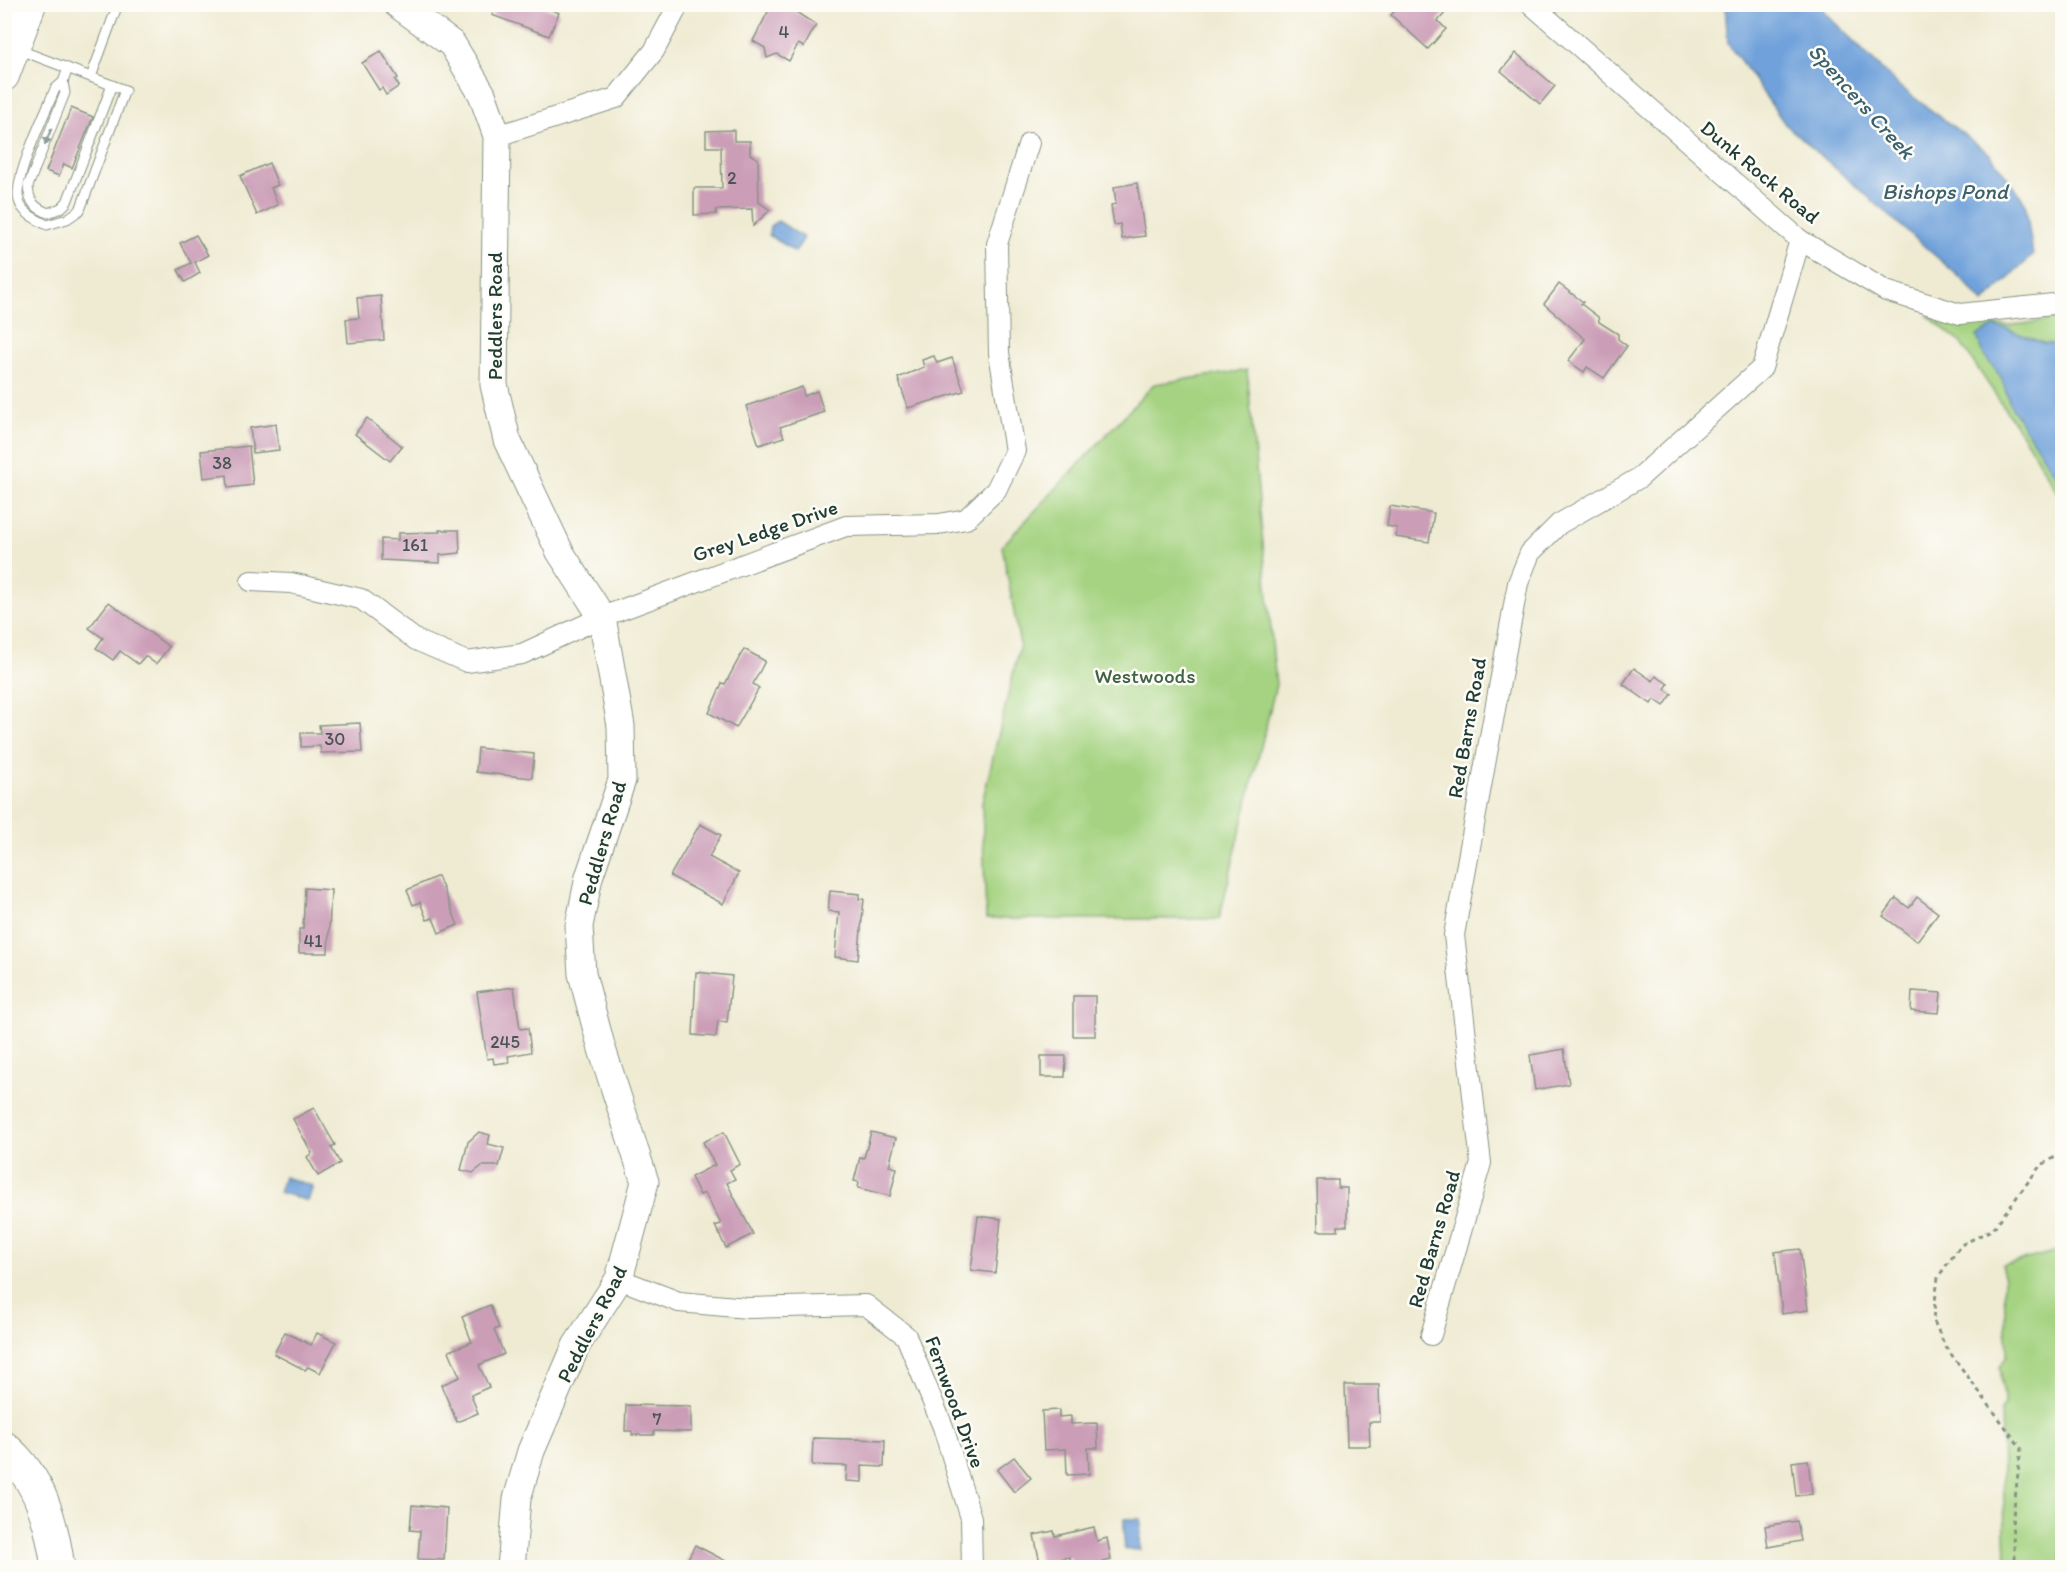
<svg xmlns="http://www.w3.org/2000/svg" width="2067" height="1572" viewBox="0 0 2067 1572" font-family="Itim,sans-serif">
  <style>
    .green { fill: #a5d381; stroke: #62885a; stroke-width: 1.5 }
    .water { fill: #6fa1da; stroke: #476f87; stroke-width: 1.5 }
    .building { fill: #cb9db7 }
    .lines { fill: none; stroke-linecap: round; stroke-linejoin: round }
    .lane-casing { stroke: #879484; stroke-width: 11 }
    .street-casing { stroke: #879484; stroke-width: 22 }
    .secondary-casing { stroke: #879484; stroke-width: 29 }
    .primary-casing { stroke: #879484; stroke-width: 32 }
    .highway-casing { stroke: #879484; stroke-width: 35 }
    .path { stroke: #879484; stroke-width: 3; stroke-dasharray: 4.5 4.5; stroke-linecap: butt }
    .lane { stroke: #fff; stroke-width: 9 }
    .street { stroke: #fff; stroke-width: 20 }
    .secondary { stroke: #fff; stroke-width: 27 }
    .primary { stroke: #fff; stroke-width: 30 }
    .highway { stroke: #fff; stroke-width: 33 }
    .oneway { fill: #8f9e9a }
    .labels { text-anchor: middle; stroke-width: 5; stroke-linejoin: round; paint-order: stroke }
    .number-label { font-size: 18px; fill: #4a5555 }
    .street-label { font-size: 21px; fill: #1f3d34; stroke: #fdfcf7 }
    .park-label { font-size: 21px; fill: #406247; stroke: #fdfcf7 }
    .water-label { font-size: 22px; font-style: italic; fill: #3b606e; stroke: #fdfcf7 }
  </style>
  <rect width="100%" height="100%" fill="#fdfcf7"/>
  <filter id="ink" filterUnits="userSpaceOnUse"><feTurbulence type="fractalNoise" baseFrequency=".0167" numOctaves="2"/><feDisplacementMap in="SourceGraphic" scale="12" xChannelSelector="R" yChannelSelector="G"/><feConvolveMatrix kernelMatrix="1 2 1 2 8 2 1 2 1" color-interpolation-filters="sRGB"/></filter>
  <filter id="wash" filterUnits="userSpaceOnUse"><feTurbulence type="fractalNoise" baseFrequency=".008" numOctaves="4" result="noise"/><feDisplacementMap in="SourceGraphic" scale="24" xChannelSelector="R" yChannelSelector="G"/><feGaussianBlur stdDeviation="1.35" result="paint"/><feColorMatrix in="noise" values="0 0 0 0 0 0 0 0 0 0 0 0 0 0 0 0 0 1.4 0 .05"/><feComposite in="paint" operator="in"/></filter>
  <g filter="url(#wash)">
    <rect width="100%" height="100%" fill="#efebd3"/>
    <!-- green -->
    <g class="green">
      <path d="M1928,316L2009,326L2062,318V500L2028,443L1960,342Z"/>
      <path d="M1247,370L1276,685L1219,919H986L982,803L1020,645L1002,546L1154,384Z"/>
      <path d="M2062,1250V1567H2013L2006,1560L2001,1410L2005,1405L2000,1367L2007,1355L2003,1265Z"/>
    </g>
    <!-- water -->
    <g class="water">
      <path d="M1725,5H1823L1825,13L1900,87L1990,154L2025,202L2033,255L1983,303L1964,281L1785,124L1728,43Z"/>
      <path d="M778,221L804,238L795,252L769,235L770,226Z"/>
      <path d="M1993,327L2007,329L2043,343L2062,345V485L2011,407L2001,377L1984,355L1977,336Z"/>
      <path d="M284,1177L313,1186L308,1201L279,1192Z"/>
      <path d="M1124,1519H1141L1140,1550L1124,1549Z"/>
    </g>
    <g id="blocks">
      <!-- building -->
      <g class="building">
        <path d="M497,4H537L559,13L549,36L492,15Z"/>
        <path d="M772,4H784L816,25L804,47L798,44L789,61L777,54L767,58L765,48L753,41Z"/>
        <path d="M1401,4H1419L1426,11L1435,4L1445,13L1438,21L1446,29L1428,49L1391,15Z"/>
        <path d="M381,51L398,78L395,80L399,86L386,95L382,88L379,90L362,63Z"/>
        <path d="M1516,53L1555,86L1540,104L1501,71Z"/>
        <path d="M71,108L93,117L72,168L64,164L59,176L46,171Z"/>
        <path d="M734,130V141H750V154L758,159L759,202L770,210L753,226L752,209L716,210V214L694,215V188H722L721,147H706V131Z"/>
        <path d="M269,163L278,185L271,188L278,205L257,215L240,176Z"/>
        <path d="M1137,183L1145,236L1122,239L1120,224L1114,225L1111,205L1116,204L1114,187Z"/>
        <path d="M196,235L208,255L195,262L200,273L185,282L178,270L191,263L180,243Z"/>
        <path d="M1559,284L1583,302L1581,304L1598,317L1599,322L1618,334V339L1627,346L1604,378L1587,367L1584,372L1568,361L1585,339L1544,304Z"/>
        <path d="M381,296L384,340L348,343L346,319L359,318L357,298Z"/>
        <path d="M934,356L937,363L952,358L964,391L908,408L898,378L924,367L922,360Z"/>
        <path d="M802,387L804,396L817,391L824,412L780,427L784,437L759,445L746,406Z"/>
        <path d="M367,418L402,446L390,461L355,434Z"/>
        <path d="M276,424L279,450L253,453L250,428Z"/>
        <path d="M249,446L253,485L228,488L227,475L204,478L201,451Z"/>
        <path d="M1390,506L1434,513L1429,542L1396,537L1397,528L1387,526Z"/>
        <path d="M439,530H459L460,553L440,555V563L381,560V539L398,540V533L440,532Z"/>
        <path d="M109,602L169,647L156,664L145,656L138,664L120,651L113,660L96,648L103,638L89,628Z"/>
        <path d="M744,649L765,661L753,684L759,688L736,728L709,713L722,683L725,684Z"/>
        <path d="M1634,668L1653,681L1656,676L1668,684L1665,689L1672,694L1664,706L1654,699L1651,704L1623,684Z"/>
        <path d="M360,723L362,752L321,753L320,746L301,747V733H320L319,725Z"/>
        <path d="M478,748L534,754L532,778L476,772Z"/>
        <path d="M700,824L721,835L709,857L739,873L723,904L670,876Z"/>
        <path d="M438,876L458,925L439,933L433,918L427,920L420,902L413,905L407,890Z"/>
        <path d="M305,888L331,890L328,953H299V929H303Z"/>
        <path d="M830,891L860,894L859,899H864L858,960L835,957L839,912L828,911Z"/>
        <path d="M1917,897L1938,913L1917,941L1883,916L1896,898L1909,908Z"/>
        <path d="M696,972L732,976L727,1022L718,1021L716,1037L693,1035Z"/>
        <path d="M514,987L520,1029L528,1028L531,1052L508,1056L509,1062L494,1064L493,1058L487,1059L477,992Z"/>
        <path d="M1912,991L1941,993L1939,1013L1911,1011Z"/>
        <rect x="1073" y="996" width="22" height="40"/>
        <path d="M1564,1049L1569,1084L1535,1090L1530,1055Z"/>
        <path d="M1041,1056H1066L1065,1077H1041Z"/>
        <path d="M314,1108L335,1145L331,1147L340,1163L318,1176L307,1157L312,1153L293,1119Z"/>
        <path d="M479,1132L490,1135L488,1144L504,1148L499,1166H482L473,1173L461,1170L468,1142Z"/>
        <path d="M724,1132L740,1164L730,1170L735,1179L727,1183L753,1234L726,1248L715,1226L721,1224L705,1193L700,1195L691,1177L715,1165L703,1142Z"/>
        <path d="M871,1132L896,1138L889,1166L897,1168L890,1196L858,1188L859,1182L854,1181L860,1157L864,1158Z"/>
        <path d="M1317,1180H1338V1188H1347V1226H1338V1231H1318Z"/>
        <path d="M978,1216L1001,1219L995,1273L971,1270Z"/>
        <path d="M1800,1249L1808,1310L1782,1314L1775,1252Z"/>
        <path d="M490,1305L499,1328L494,1330L504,1354L479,1365L489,1387L471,1395L478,1413L457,1422L441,1385L460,1377L449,1351L472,1342L462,1317Z"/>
        <path d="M285,1332L311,1345L317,1333L336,1342L320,1373L308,1367L305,1370L274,1354Z"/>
        <path d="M1345,1385H1379L1380,1422H1369L1370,1446H1347Z"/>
        <path d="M626,1405L691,1406V1432L654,1431V1435H632V1431H625Z"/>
        <path d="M1059,1410V1417L1071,1416V1424L1097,1423L1098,1448H1088L1089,1474L1067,1475L1066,1449L1044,1450L1042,1411Z"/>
        <path d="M813,1438L885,1440L884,1467L862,1466V1482L846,1481L847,1466L812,1465Z"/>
        <path d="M1014,1457L1031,1478L1014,1492L997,1470Z"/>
        <path d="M1808,1460L1812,1494L1796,1496L1792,1462Z"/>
        <path d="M412,1505L447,1508L444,1560L418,1559L420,1531L410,1530Z"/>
        <path d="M1797,1521L1801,1541L1768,1547L1765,1526Z"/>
        <path d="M1094,1527L1097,1541L1107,1538L1111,1560L1102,1562L1103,1568H1072L1070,1557L1040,1563L1034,1535L1054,1531L1055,1536Z"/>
        <path d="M695,1545L739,1568H683Z"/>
      </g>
    </g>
  </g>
  <g filter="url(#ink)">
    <use href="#blocks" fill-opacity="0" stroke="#879484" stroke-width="1.5"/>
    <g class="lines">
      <defs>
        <g id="lane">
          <path d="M17,49L125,90L80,210L67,219L47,225C36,219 23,214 19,201C12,181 46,111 55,89L63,82L68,68"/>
          <path d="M91,77L118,4"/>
          <path d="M63,82L65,93L28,186C29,202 34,207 48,213L61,208L67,202L112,85"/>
        </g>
        <g id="street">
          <path d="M1531,4L1800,240L1886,291L1960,314L2062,303"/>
          <path d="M497,136L616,98L654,51L679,4"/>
          <path d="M251,581L291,583L361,599L416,640L467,662L522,654L602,617L846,526L939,524L966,519L996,490L1015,451L999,353L997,244L1029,143"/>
          <path d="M619,1279L679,1302L748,1308L866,1305L906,1336L943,1427L971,1518L972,1568"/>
          <path d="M1431,1335L1481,1163L1454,935L1518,583L1530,553L1559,524L1639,478L1762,368L1800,240"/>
        </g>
        <path id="secondary" d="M397,4L452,44L482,94L497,136L494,385L507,440L560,552L602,617L621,726L622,780L589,877L579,926L582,974L602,1049L645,1182L619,1279L576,1346L531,1451L517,1499L511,1568"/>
        <path id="primary" d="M4,76L31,4"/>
        <path id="highway" d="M4,1448C40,1478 52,1523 58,1568"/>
      </defs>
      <!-- lane casing -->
      <use href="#lane" class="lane-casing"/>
      <!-- street casing -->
      <use href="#street" class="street-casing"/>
      <!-- secondary casing -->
      <use href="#secondary" class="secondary-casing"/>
      <!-- primary casing -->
      <use href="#primary" class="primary-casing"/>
      <!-- highway casing -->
      <use href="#highway" class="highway-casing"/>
      <!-- path -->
      <path class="path" d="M2016,1568L2012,1524L2021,1448L1945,1346L1933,1319L1938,1277L1961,1245L1993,1229L2040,1166L2062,1153"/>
      <!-- lane -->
      <use href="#lane" class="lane"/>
      <!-- street -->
      <use href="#street" class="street"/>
      <!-- secondary -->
      <use href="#secondary" class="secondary"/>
      <!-- primary -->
      <use href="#primary" class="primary"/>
      <!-- highway -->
      <use href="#highway" class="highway"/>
    </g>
    <!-- one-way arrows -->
    <defs><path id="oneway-solid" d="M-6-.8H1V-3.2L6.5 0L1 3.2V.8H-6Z" transform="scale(1.5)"/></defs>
    <use class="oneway" href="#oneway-solid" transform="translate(48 137) rotate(112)"/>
  </g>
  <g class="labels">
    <!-- number labels -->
    <g class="number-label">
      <text x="784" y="38">4</text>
      <text x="732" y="184">2</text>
      <text x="222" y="469">38</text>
      <text x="415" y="551">161</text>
      <text x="335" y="745">30</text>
      <text x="313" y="947">41</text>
      <text x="505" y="1048">245</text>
      <text x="657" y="1425">7</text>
    </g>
    <!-- street labels -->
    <g class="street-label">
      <text transform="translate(1760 172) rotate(40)" y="7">Dunk Rock Road</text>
      <text transform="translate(495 316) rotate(-90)" y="7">Peddlers Road</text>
      <text transform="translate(765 531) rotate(-19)" y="7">Grey Ledge Drive</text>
      <text transform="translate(1467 728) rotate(-80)" y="7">Red Barns Road</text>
      <text transform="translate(602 843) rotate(-74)" y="7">Peddlers Road</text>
      <text transform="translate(1434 1239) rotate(-74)" y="7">Red Barns Road</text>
      <text transform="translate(592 1324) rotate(-63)" y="7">Peddlers Road</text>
      <text transform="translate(955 1402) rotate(70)" y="7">Fernwood Drive</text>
    </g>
    <!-- park labels -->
    <g class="park-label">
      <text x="1145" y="683">Westwoods</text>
    </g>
    <!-- water labels -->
    <g class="water-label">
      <text transform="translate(1862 101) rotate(48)" y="8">Spencers Creek</text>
      <text x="1945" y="199">Bishops Pond</text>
    </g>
  </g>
  <!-- margin -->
  <rect width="2067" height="1572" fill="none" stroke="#fdfcf7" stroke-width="24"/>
</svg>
